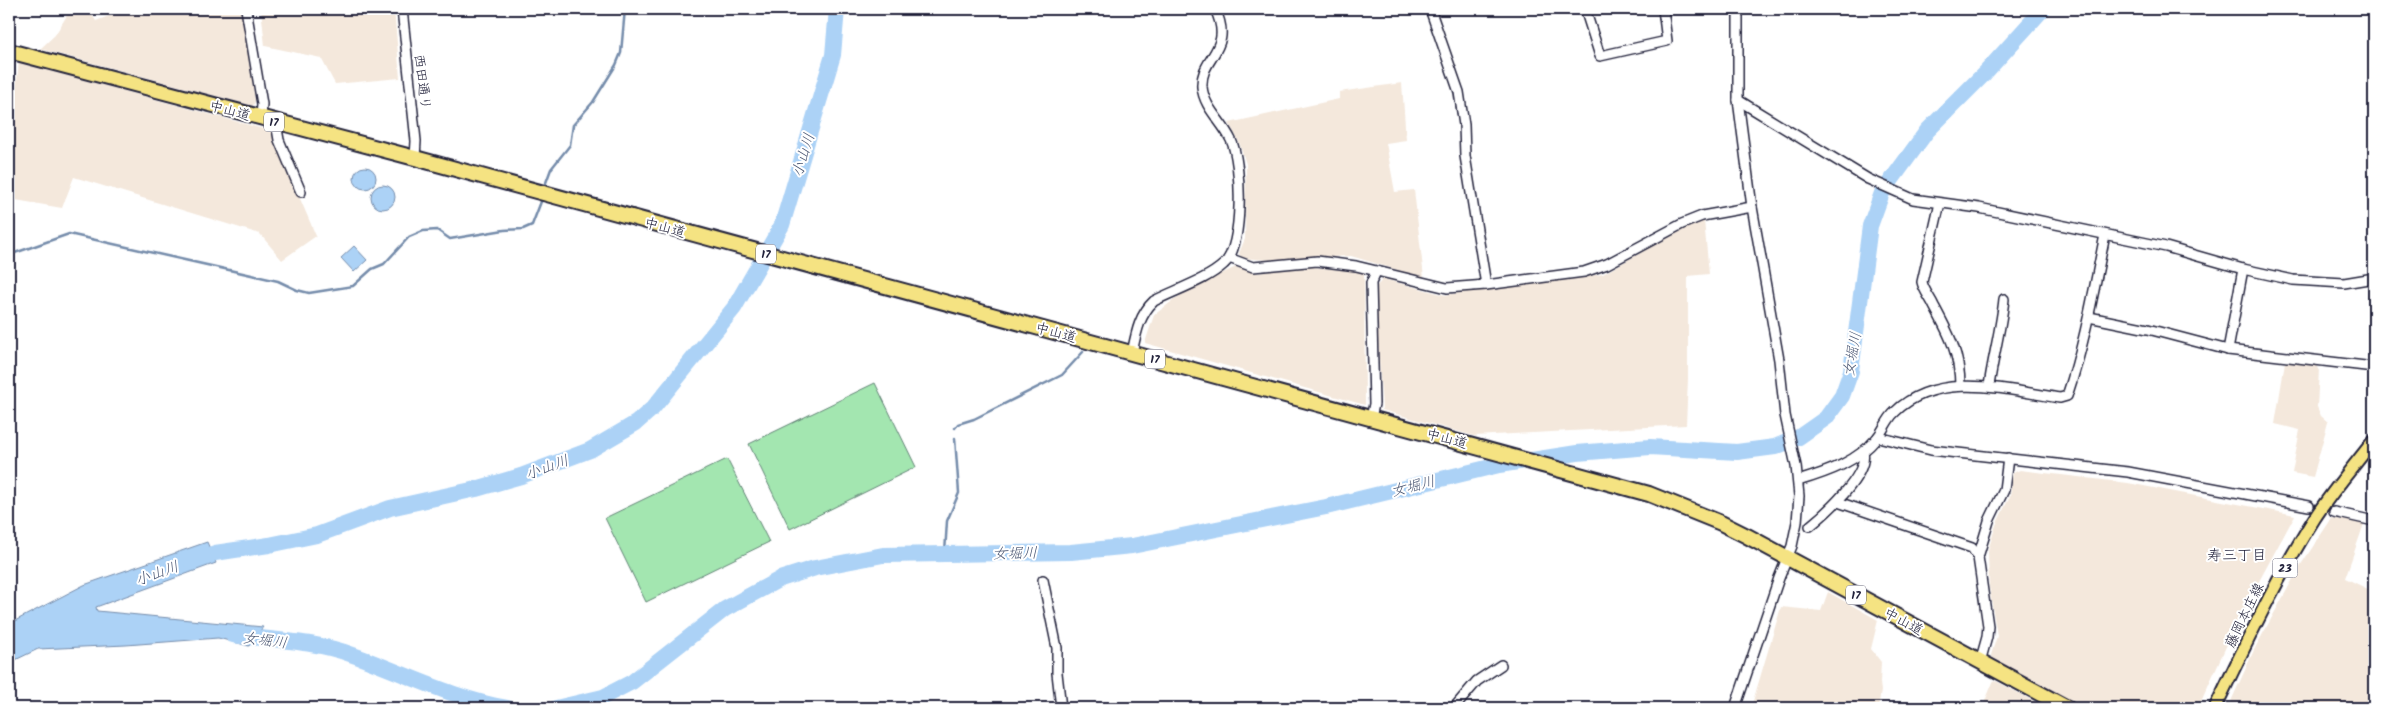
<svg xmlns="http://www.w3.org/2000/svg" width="2383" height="717" viewBox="0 0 2383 717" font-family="Kalam,'Klee One',sans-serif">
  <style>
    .built { fill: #f4e8dc }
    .green { fill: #a3e6b0; stroke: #628476 }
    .water { fill: #acd2f6; stroke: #758cab }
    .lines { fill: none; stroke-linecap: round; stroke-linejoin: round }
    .stream { stroke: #758cab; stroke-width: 2.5 }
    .river { stroke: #acd2f6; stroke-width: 16 }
    .minor-casing { stroke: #22223b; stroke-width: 12 }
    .major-casing { stroke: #22223b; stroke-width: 15 }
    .highway-casing { stroke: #22223b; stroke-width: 18 }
    .minor { stroke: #fff; stroke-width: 9 }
    .major { stroke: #f5e382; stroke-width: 11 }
    .highway { stroke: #f5e382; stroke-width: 14 }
    .labels { text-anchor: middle; stroke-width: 4; stroke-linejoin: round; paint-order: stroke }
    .shield { fill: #fff; stroke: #646476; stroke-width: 1 }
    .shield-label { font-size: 12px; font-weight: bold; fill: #22223b }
    .street-label { font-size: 14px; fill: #22223b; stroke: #fff }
    .water-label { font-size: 15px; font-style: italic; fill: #4b5773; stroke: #fff }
    .neighbourhood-label { font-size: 15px; fill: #22223b; stroke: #fff }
  </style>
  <rect width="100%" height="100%" fill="#fff"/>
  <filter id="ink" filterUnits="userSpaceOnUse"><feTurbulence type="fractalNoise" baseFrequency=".02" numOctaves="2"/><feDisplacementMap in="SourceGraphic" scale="10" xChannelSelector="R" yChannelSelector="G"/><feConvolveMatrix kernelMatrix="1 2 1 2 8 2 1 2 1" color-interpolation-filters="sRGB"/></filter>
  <g filter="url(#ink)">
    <!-- built -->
    <g class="built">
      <path d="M71,9H88L96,21L127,9H242L255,101L253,106L40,49L55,35Z"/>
      <path d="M261,9H394L400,78L335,84L321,58L265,46Z"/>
      <path d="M19,62L271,131L316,236L282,260L260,234L74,177L62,208L10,199V138Z"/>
      <path d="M1402,83L1406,140L1386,143L1395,192L1414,190L1424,278L1351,256L1270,260L1241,258L1239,253L1245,239L1246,164L1239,142L1229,123L1339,99V92Z"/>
      <path d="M1704,220L1709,274L1688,276V379L1686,425L1474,436L1382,410L1375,288L1383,279L1445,295L1603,274L1691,224Z"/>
      <path d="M1301,266L1364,272L1365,405L1145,343L1154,315L1187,290L1236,267L1258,273Z"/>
      <path d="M2285,362L2317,365L2319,369L2317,407L2321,416L2328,422L2313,477L2292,473L2300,430L2275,424Z"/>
      <path d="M2020,470L2128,483L2295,515L2239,618L2198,708H2085L1992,662L1991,655L1997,636L1989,586L1988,550L1996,525L2010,496L2013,473Z"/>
      <path d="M2332,518L2364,524L2345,578L2374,592V688L2365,708H2228L2254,650L2300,566Z"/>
      <path d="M1828,592L1878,620L1871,649L1881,662L1880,683L1881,691L1878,708H1751L1781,607L1821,611Z"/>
      <path d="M1994,680L2046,708H1982Z"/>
    </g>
    <!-- green -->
    <g class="green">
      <path d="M875,383L916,467L790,529L749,444Z"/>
      <path d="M727,459L769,542L646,602L605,518Z"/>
    </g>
    <!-- water -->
    <g class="water">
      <circle cx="365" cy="178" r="11"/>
      <circle cx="383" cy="197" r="12"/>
      <path d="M354,246L367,260L354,272L341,258Z"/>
      <path d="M207,542L216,563L96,607L97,611L263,627L249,646L218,638L126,645L38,649L9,663V624L84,585Z"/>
    </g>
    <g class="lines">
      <!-- stream -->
      <g class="stream">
        <path d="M544,188L551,169L570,145L573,125L593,102L616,65L621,53L625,9"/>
        <path d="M9,255L69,234L278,281L297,290L309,293L353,286L372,269L384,264L409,237L423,231L437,230L450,239L504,230L523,229L532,225L542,199"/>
        <path d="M955,428L958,424L974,419L1062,375L1083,352"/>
        <path d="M945,553L947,521L959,493L955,438"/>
      </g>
      <!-- river -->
      <g class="river">
        <path d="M191,561L215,553L269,545L317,535L390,508L476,489L521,476L590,450L636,423L653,408L734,308L782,225L833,55L837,9"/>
        <path d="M233,635C273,640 315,641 353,655C404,673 454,699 507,708"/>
        <path d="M556,708L603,697L632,682L725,609L780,579L815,568L883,555L1071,552L1132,546L1326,507L1499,465L1577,453L1650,447L1737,452L1775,447L1799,437L1826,418L1842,396L1851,371L1870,226L1882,193L1927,131L1985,73L2043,9"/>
      </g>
      <defs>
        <g id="minor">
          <path d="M246,9L262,104L261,118"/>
          <path d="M402,9L416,141L415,158"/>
          <path d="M1430,9L1459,92L1464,125L1465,156L1486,285"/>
          <path d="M1585,9L1600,56L1667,41L1663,9"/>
          <path d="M1738,100L1868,179L1913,199L1979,208L2166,247L2243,269L2293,280L2344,283L2374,278"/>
          <path d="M276,123L279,140L301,192"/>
          <path d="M1940,203L1922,282C1924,291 1930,297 1934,306C1949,334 1960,354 1960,386"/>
          <path d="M1229,258L1253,267L1317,261L1356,266L1447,288L1486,285L1584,272L1607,264L1682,224L1702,216L1752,207"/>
          <path d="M2089,317L2148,329L2228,350L2374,367"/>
          <path d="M2228,350L2243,269"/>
          <path d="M1132,353C1136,334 1139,315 1154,301C1175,290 1207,280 1224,264C1244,246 1242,163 1231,140C1222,121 1204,108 1202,87C1200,56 1235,51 1215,9"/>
          <path d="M1989,386C1993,357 2001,329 2004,299"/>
          <path d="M1371,418L1374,404L1371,283L1376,272"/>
          <path d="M1878,437L1931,450L2128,472L2309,506"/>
          <path d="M1798,481C1828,472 1857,462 1877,438C1884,430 1887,419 1895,412C1938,370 2007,390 2060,398L2067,396C2085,343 2094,289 2105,235"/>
          <path d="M1838,502L1972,548L1978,557"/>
          <path d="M2334,512L2374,521"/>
          <path d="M1810,526C1826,513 1869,475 1863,452"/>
          <path d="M1043,580L1057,648V673L1061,708"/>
          <path d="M1980,662L1987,637L1988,626L1978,557L1989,521L2004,490L2008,458"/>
          <path d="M1454,708L1477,681L1501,665"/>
          <path d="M1735,708L1779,578L1792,546L1797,522L1799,496L1796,466L1785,415L1779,360L1752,207L1738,100V9"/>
        </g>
        <path id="major" d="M2215,708C2246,644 2276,579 2314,519C2332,491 2354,466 2374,440"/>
        <path id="highway" d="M9,51L415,158L1649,494L1721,523L1747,536L2067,708"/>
      </defs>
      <!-- minor casing -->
      <use href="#minor" class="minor-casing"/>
      <!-- major casing -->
      <use href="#major" class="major-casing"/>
      <!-- highway casing -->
      <use href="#highway" class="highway-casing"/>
      <!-- minor -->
      <use href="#minor" class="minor"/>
      <!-- major -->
      <use href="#major" class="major"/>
      <!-- highway -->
      <use href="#highway" class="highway"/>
    </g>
  </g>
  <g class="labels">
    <!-- shield labels -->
    <g class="shield">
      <rect x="264" y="112.5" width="20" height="19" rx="4"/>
      <rect x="756" y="244.5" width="20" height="19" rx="4"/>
      <rect x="1145" y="349.5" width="20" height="19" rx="4"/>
      <rect x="2272.5" y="558.5" width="25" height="19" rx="4"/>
      <rect x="1846" y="585.5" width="20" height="19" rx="4"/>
    </g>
    <g class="shield-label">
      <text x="274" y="126">17</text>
      <text x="766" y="258">17</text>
      <text x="1155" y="363">17</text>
      <text x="2285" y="572">23</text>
      <text x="1856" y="599">17</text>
    </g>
    <!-- street labels -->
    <g class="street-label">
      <text transform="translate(423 82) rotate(83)" y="5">西田通り</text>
      <text transform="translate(230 110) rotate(15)" y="5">中山道</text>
      <text transform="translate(665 227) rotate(15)" y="5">中山道</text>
      <text transform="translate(1056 332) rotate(15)" y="5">中山道</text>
      <text transform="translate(1447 438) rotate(15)" y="5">中山道</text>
      <text transform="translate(2244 615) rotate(-64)" y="5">藤岡本庄線</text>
      <text transform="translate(1904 621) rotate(28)" y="5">中山道</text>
    </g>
    <!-- water labels -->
    <g class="water-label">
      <text transform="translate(803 155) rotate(-73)" y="5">小山川</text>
      <text transform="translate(1852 354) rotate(-80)" y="5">女堀川</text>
      <text transform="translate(547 467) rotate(-20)" y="5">小山川</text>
      <text transform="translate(1413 486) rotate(-14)" y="5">女堀川</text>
      <text transform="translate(1015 553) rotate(-1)" y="5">女堀川</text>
      <text transform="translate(157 573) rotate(-20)" y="5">小山川</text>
      <text transform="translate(265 640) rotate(7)" y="5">女堀川</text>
    </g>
    <!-- neighbourhood labels -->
    <g class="neighbourhood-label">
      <text x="2237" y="560">寿三丁目</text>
    </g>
  </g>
  <!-- margin -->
  <rect width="2383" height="717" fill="none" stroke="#fff" stroke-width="30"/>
  <rect x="15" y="15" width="2353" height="687" fill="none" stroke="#22223b" stroke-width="2" filter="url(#ink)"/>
</svg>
